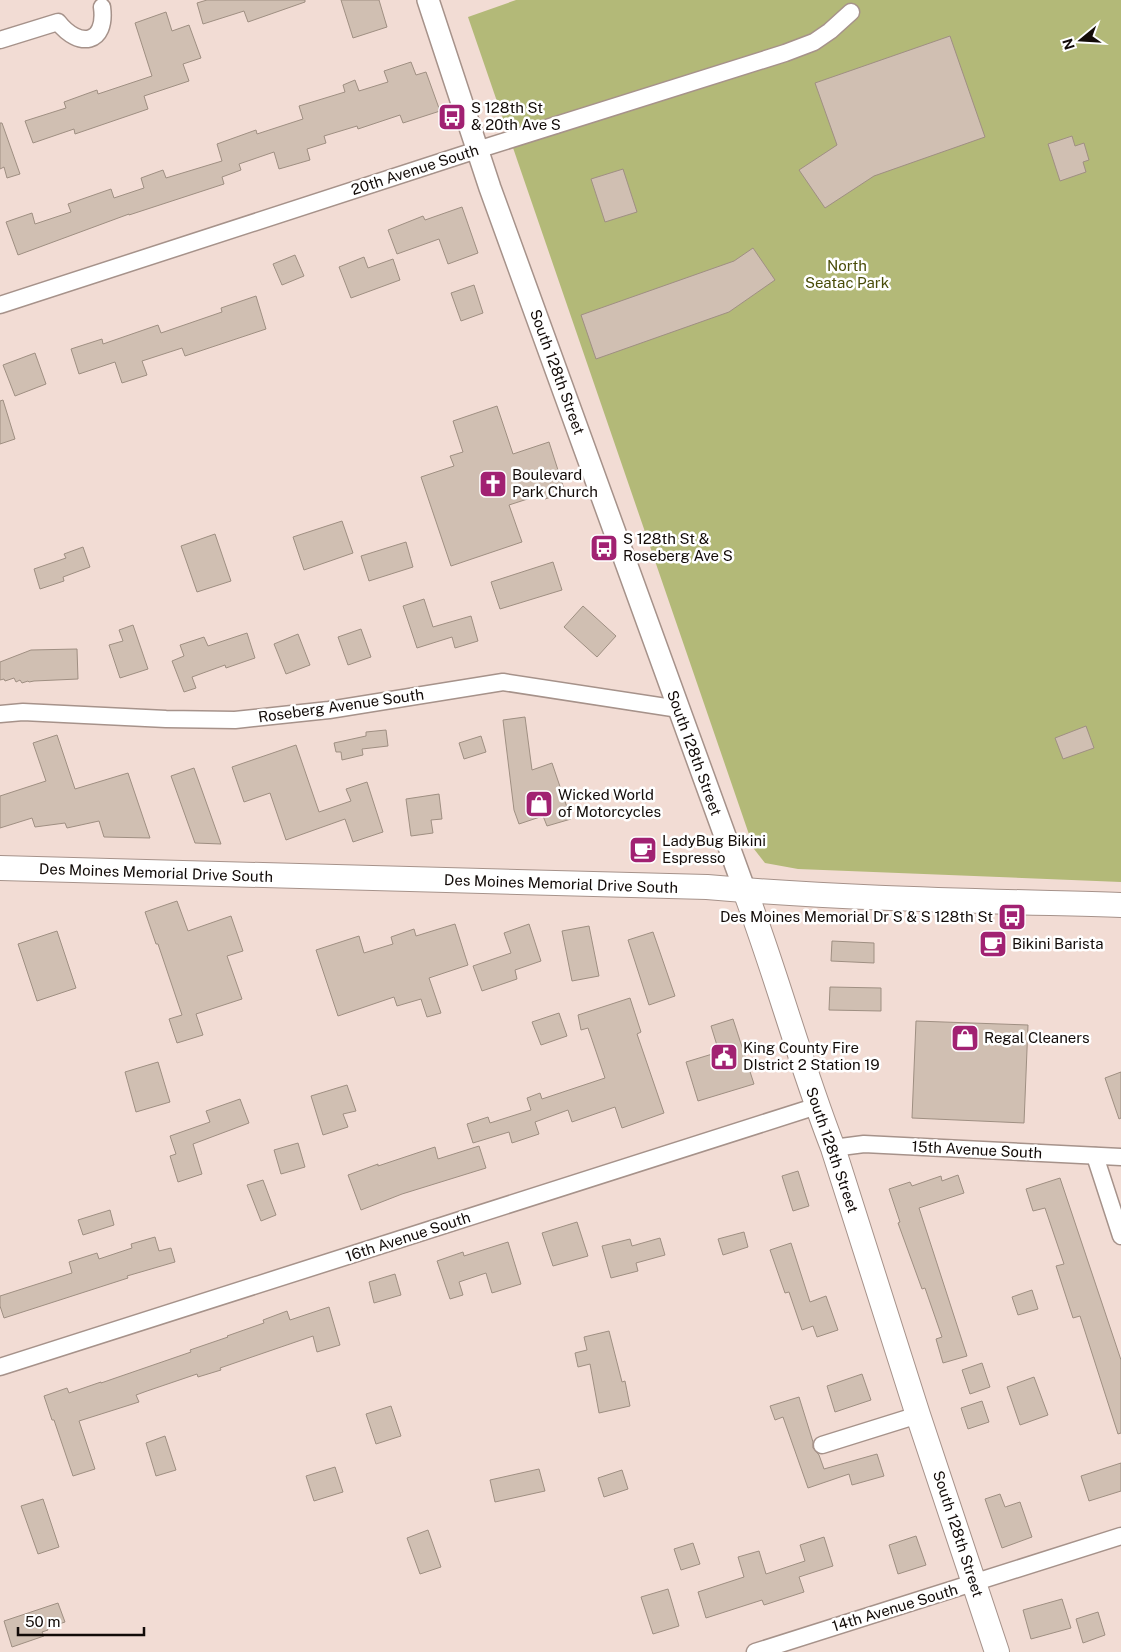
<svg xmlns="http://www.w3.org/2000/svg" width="1121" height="1652" viewBox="0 0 1121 1652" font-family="'Public Sans',sans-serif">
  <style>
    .green { fill: #b3b978 }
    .building { fill: #d0bfb2; stroke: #9f8f82 }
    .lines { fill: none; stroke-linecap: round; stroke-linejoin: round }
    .minor-casing { stroke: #a6928a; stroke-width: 19 }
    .tertiary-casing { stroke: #a6928a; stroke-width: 24 }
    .secondary-casing { stroke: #a6928a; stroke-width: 26 }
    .minor { stroke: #fff; stroke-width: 16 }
    .tertiary { stroke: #fff; stroke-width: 21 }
    .secondary { stroke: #fff; stroke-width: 24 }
    .labels { text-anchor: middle; stroke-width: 5; stroke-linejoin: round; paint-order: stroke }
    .poi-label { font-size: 15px; fill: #120b08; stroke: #fff; text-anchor: start }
    .street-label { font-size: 15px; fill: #120b08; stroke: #fff }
    .park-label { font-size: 15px; fill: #494c09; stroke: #fff }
  </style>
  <rect width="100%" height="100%" fill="#f2dcd4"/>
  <!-- green -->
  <path class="green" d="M516,0H1121V882L798,869L765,863L754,849L468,17Z"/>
  <!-- building -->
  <g class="building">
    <path d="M207,0H305V2L248,22L244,11L203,24L197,3Z"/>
    <path d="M341,0H379L387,27L353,38Z"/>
    <path d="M166,12L172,31L189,25L201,58L183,64L189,81L144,96L148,109L75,134L74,129L33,143L25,121L66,108L64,102L97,90L98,94L152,76L135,23Z"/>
    <path d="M950,36L985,137L874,176L825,208L799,170L837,145L815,83Z"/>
    <path d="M411,62L416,75L426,72L440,111L403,123L400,115L358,129L357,126L324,136L326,143L307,149L310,160L279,169L274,152L239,164L241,170L222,177L224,184L129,215V214L18,255L6,222L32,213L35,224L71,212L68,204L111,189L114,198L144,188L141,178L163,170L166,178L222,161L217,144L256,130L257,134L303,119L299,106L345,92L343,85L355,80L359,91L388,82L384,71Z"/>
    <path d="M0,123H2L20,174L7,178L4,167L0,169Z"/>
    <path d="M1072,136L1075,146L1084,143L1089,160L1083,162L1086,172L1060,181L1048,144Z"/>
    <path d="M623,169L637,212L605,222L591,179Z"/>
    <path d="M462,207L478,253L448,264L439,239L397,254L388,230L423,216L425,220Z"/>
    <path d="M753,248L775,280L729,312L596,359L581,315L734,261Z"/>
    <path d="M295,255L304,276L282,285L273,264Z"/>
    <path d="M364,257L368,268L393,259L400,280L351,298L339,267Z"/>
    <path d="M474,285L483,313L461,321L451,293Z"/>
    <path d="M256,296L266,329L185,356L182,348L142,361L147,375L122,383L115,362L79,374L71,349L102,339L103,344L158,325L161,333L222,312L221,308Z"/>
    <path d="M35,353L46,384L15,396L3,365Z"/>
    <path d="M3,400L15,439L0,444V401Z"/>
    <path d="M497,406L513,454L549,442L565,492L545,499L543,494L509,505L522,542L451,566L421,477L454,466L450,456L463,452L453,421Z"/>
    <path d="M342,521L353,553L304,570L293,537Z"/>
    <path d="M215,534L231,581L197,592L181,546Z"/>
    <path d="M406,542L413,567L369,581L361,556Z"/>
    <path d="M83,547L90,567L63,577L64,581L40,589L34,569L66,558L64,554Z"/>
    <path d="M553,562L562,590L500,609L491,582Z"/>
    <path d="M424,599L433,627L471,616L478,641L455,648L452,637L417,648L403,606Z"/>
    <path d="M583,606L616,636L597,657L564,627Z"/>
    <path d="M133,625L148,669L120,678L109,645L123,641L119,630Z"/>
    <path d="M361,629L371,657L348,665L338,637Z"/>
    <path d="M247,633L255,658L226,668L225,665L192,677L196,688L184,692L172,661L184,656L180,645L204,637L208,646Z"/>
    <path d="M298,634L310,665L286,674L274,644Z"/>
    <path d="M77,649L78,679L34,681L29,682L28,681L22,683L20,680L16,682L14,678L5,681L4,679L0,680V662L31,650Z"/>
    <path d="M525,717L532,770L552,763L571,819L547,826L543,816L519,824L514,810L503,720Z"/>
    <path d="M1086,726L1094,748L1063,759L1055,738Z"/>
    <path d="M386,730L388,746L362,749L363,755L342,760L341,752H336L334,743L366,736V732Z"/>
    <path d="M57,735L75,789L128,773L150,838L104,837L99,821L67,828L65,823L35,827L32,818L0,828V796L46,781L33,743Z"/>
    <path d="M481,736L486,752L464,759L459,743Z"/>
    <path d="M296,745L319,812L351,801L346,789L367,782L383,832L353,842L345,819L286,840L270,793L244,802L232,767Z"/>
    <path d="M194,768L221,844L195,843L171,776Z"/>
    <path d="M439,794L442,819L431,820L433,833L411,836L406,799Z"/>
    <path d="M177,901L188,931L231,916L243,951L227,956L242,999L196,1014L203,1035L177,1043L169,1019L182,1015L158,944H156L145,912Z"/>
    <path d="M455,924L468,965L429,978L441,1013L427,1017L421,999L397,1006L394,997L338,1016L316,950L359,936L364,953L393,944L391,937L414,929L416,936Z"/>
    <path d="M529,924L541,961L515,970L517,979L482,991L473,966L511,953L504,933Z"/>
    <path d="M589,926L599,976L572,981L562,931Z"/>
    <path d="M57,931L76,988L37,1001L18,944Z"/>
    <path d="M653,932L675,996L649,1005L628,940Z"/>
    <path d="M832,941L874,943V963L831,961Z"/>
    <path d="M830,987L881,988V1011L829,1010Z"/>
    <path d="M630,998L641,1032L637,1034L664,1113L622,1128L615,1107L572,1122L568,1110L535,1122L539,1134L512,1143L509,1132L473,1143L467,1124L488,1117L490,1123L531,1110L527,1098L540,1093L542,1099L605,1078L588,1028L581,1030L578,1015Z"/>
    <path d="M559,1013L567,1036L541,1045L532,1022Z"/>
    <path d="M733,1019L754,1084L698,1101L686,1062L719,1052L711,1026Z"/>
    <path d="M916,1021L1028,1025L1024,1123L912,1118Z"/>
    <path d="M158,1062L170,1102L136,1112L125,1072Z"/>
    <path d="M1121,1072V1118L1119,1119L1105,1078Z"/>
    <path d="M347,1085L356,1111L343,1114L348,1127L323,1135L311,1096Z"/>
    <path d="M240,1099L249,1123L193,1144L202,1174L178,1182L170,1156L176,1154L170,1136L210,1122L206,1111Z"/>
    <path d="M298,1143L305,1167L281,1174L274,1150Z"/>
    <path d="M479,1146L486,1168L402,1194L361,1210L348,1175L378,1164V1166L435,1147L438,1159Z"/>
    <path d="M798,1171L809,1206L793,1211L782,1176Z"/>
    <path d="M958,1175L964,1193L919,1208L967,1356L943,1363L936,1339L942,1337L925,1288L922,1289L898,1223L900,1222L889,1189L910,1182L912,1186L941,1176L942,1181Z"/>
    <path d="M1060,1178L1121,1360V1433L1118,1434L1080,1316L1073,1318L1056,1266L1064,1264L1045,1208L1033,1211L1026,1189Z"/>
    <path d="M263,1180L276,1215L261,1221L247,1185Z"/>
    <path d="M110,1210L114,1225L83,1235L78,1220Z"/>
    <path d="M577,1222L588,1256L553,1266L542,1233Z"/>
    <path d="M744,1232L748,1247L723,1255L718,1239Z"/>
    <path d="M155,1237L159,1251L171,1248L175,1262L127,1276L128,1278L4,1318L0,1306V1296L72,1273L69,1262L97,1253L99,1259L132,1248L131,1244Z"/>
    <path d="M660,1238L665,1255L636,1263L638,1271L611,1278L602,1246L630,1239L632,1246Z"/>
    <path d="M508,1242L521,1284L492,1293L486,1273L459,1282L463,1295L450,1299L437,1261L463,1252L464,1256Z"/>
    <path d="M791,1243L810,1302L826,1296L838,1330L817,1337L813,1326L802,1330L789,1292L785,1293L770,1250Z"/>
    <path d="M395,1274L401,1295L374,1303L369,1282Z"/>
    <path d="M1032,1290L1038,1309L1018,1315L1012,1297Z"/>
    <path d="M329,1307L340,1345L317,1352L313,1336L220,1368L221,1370L198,1377L197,1374L147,1391L136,1395L139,1402L79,1421L95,1469L73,1476L54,1420H52L44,1396L67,1388L69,1393L101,1382V1383L191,1352L190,1350L228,1337L227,1336L264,1323L263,1320L287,1311L290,1320Z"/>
    <path d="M609,1331L622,1382L625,1381L630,1406L599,1413L590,1364L578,1367L575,1353L587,1350L584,1337Z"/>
    <path d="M982,1363L990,1387L970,1394L962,1370Z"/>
    <path d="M862,1374L871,1400L835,1412L827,1386Z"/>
    <path d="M1034,1377L1048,1415L1020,1425L1007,1387Z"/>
    <path d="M799,1397L813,1442V1448L819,1455L824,1469L877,1454L884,1476L852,1485L849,1474L808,1488L783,1417L775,1420L770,1406Z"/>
    <path d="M982,1401L989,1422L968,1429L961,1408Z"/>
    <path d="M391,1406L401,1436L376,1444L366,1414Z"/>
    <path d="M165,1436L176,1470L156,1476L146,1443Z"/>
    <path d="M1121,1463V1491L1089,1501L1081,1476Z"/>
    <path d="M335,1467L343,1492L314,1501L306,1476Z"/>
    <path d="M539,1469L545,1491L495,1502L490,1480Z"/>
    <path d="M622,1470L628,1489L604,1497L598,1478Z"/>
    <path d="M1000,1494L1005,1507L1020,1502L1032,1537L1002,1548L985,1499Z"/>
    <path d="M43,1499L59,1547L38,1554L21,1506Z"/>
    <path d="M428,1530L441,1567L420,1574L407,1538Z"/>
    <path d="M916,1536L926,1565L898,1574L889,1545Z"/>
    <path d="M824,1537L833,1566L799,1577L804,1592L764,1605L762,1600L706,1618L698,1592L744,1577L738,1557L759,1551L766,1574L805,1561L800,1545Z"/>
    <path d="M693,1543L700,1564L681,1570L674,1549Z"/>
    <path d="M668,1589L679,1626L653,1634L641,1597Z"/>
    <path d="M1062,1599L1071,1628L1031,1639L1023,1610Z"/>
    <path d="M58,1603L65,1622L47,1628L48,1630L42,1632L44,1636L12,1647L4,1621Z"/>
    <path d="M1098,1612L1105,1635L1083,1643L1076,1619Z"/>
  </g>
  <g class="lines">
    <defs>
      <g id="minor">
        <path d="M0,40L58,22C79,49 107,44 102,7"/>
        <path d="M0,305L477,150L785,53L814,42L830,31L851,12"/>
        <path d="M0,714L23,712L166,719L235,720L329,710L503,682L679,709"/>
        <path d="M833,1148L864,1144L1121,1157"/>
        <path d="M1095,1156L1121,1236"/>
        <path d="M0,1367L817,1106"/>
        <path d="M822,1445L918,1415"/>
        <path d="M755,1652L1121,1536"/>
      </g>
      <path id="tertiary" d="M428,0L490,188L745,891"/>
      <g id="secondary">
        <path d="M0,868L707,887C844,899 984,901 1121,905"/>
        <path d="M745,891C777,976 800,1063 833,1148L918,1415L997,1652"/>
      </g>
    </defs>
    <!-- minor casing -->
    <use href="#minor" class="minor-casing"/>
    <!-- tertiary casing -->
    <use href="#tertiary" class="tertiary-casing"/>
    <!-- secondary casing -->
    <use href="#secondary" class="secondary-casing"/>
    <!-- minor -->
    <use href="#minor" class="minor"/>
    <!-- tertiary -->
    <use href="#tertiary" class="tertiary"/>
    <!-- secondary -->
    <use href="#secondary" class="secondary"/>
  </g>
  <!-- icons -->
  <defs>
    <symbol id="bus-square" viewBox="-11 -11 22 22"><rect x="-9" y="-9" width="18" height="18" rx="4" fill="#a12172" stroke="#fff"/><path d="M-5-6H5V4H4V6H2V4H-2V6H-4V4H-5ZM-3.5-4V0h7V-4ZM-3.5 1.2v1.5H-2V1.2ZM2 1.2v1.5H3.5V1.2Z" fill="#fff"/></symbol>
    <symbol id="church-square" viewBox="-11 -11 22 22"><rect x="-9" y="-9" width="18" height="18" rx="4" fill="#a12172" stroke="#fff"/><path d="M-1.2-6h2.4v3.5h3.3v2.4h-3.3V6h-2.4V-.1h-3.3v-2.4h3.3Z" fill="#fff"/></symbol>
    <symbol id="shop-square" viewBox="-11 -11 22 22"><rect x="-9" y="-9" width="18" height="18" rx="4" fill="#a12172" stroke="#fff"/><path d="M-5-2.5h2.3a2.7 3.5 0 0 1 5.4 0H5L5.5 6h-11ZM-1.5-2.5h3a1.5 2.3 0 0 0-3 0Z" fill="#fff"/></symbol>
    <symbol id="cafe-square" viewBox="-11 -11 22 22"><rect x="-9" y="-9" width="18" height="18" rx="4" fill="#a12172" stroke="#fff"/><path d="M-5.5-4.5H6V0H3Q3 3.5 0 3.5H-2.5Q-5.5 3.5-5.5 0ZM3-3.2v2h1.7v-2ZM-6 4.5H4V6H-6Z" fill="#fff"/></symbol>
    <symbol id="civic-square" viewBox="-11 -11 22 22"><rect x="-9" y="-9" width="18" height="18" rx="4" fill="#a12172" stroke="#fff"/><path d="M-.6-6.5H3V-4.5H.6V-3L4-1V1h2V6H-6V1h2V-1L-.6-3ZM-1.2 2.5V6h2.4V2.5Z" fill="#fff"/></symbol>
  </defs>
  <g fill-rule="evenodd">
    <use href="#bus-square" x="436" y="101" width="32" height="32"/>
    <use href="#church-square" x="477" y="468" width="32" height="32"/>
    <use href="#bus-square" x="588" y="532" width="32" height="32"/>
    <use href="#shop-square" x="523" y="788" width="32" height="32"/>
    <use href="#cafe-square" x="627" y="834" width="32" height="32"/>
    <use href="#bus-square" x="996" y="901" width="32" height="32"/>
    <use href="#cafe-square" x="977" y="928" width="32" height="32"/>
    <use href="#shop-square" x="949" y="1022" width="32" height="32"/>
    <use href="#civic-square" x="708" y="1041" width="32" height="32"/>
  </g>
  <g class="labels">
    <!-- poi labels -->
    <g class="poi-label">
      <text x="471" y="113">S 128th St<tspan x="471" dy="17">&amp; 20th Ave S</tspan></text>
      <text x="512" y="480">Boulevard<tspan x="512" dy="17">Park Church</tspan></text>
      <text x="623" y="544">S 128th St &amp;<tspan x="623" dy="17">Roseberg Ave S</tspan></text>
      <text x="558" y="800">Wicked World<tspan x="558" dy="17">of Motorcycles</tspan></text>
      <text x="662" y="846">LadyBug Bikini<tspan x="662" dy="17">Espresso</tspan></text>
      <text x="993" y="922" text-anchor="end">Des Moines Memorial Dr S &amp; S 128th St</text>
      <text x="1012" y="949">Bikini Barista</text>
      <text x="984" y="1043">Regal Cleaners</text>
      <text x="743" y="1053">King County Fire<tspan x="743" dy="17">DIstrict 2 Station 19</tspan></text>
    </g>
    <!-- street labels -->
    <g class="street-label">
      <text transform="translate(415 170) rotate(-18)" y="5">20th Avenue South</text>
      <text transform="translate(557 372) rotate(70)" y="5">South 128th Street</text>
      <text transform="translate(341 706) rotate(-8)" y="5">Roseberg Avenue South</text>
      <text transform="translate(694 753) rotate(70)" y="5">South 128th Street</text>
      <text transform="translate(156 873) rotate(2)" y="5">Des Moines Memorial Drive South</text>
      <text transform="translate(561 884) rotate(2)" y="5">Des Moines Memorial Drive South</text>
      <text transform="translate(832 1150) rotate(71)" y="5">South 128th Street</text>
      <text transform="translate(977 1150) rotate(3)" y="5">15th Avenue South</text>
      <text transform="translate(408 1237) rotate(-18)" y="5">16th Avenue South</text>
      <text transform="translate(958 1534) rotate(72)" y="5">South 128th Street</text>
      <text transform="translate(895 1608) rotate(-17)" y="5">14th Avenue South</text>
    </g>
    <!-- park labels -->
    <g class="park-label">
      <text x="847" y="271">North<tspan x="847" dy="17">Seatac Park</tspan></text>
    </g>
  </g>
  <!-- north arrow -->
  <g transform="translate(1081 40) rotate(252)" stroke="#ffffff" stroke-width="4" paint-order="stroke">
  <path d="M0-4L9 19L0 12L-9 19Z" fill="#120b08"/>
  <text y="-8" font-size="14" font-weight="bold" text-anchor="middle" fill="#120b08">N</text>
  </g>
  <!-- scale -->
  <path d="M18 1627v8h126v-8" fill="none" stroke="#120b08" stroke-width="2.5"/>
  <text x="25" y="1627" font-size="15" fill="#120b08" stroke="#ffffff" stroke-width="4" paint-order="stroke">50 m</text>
</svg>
